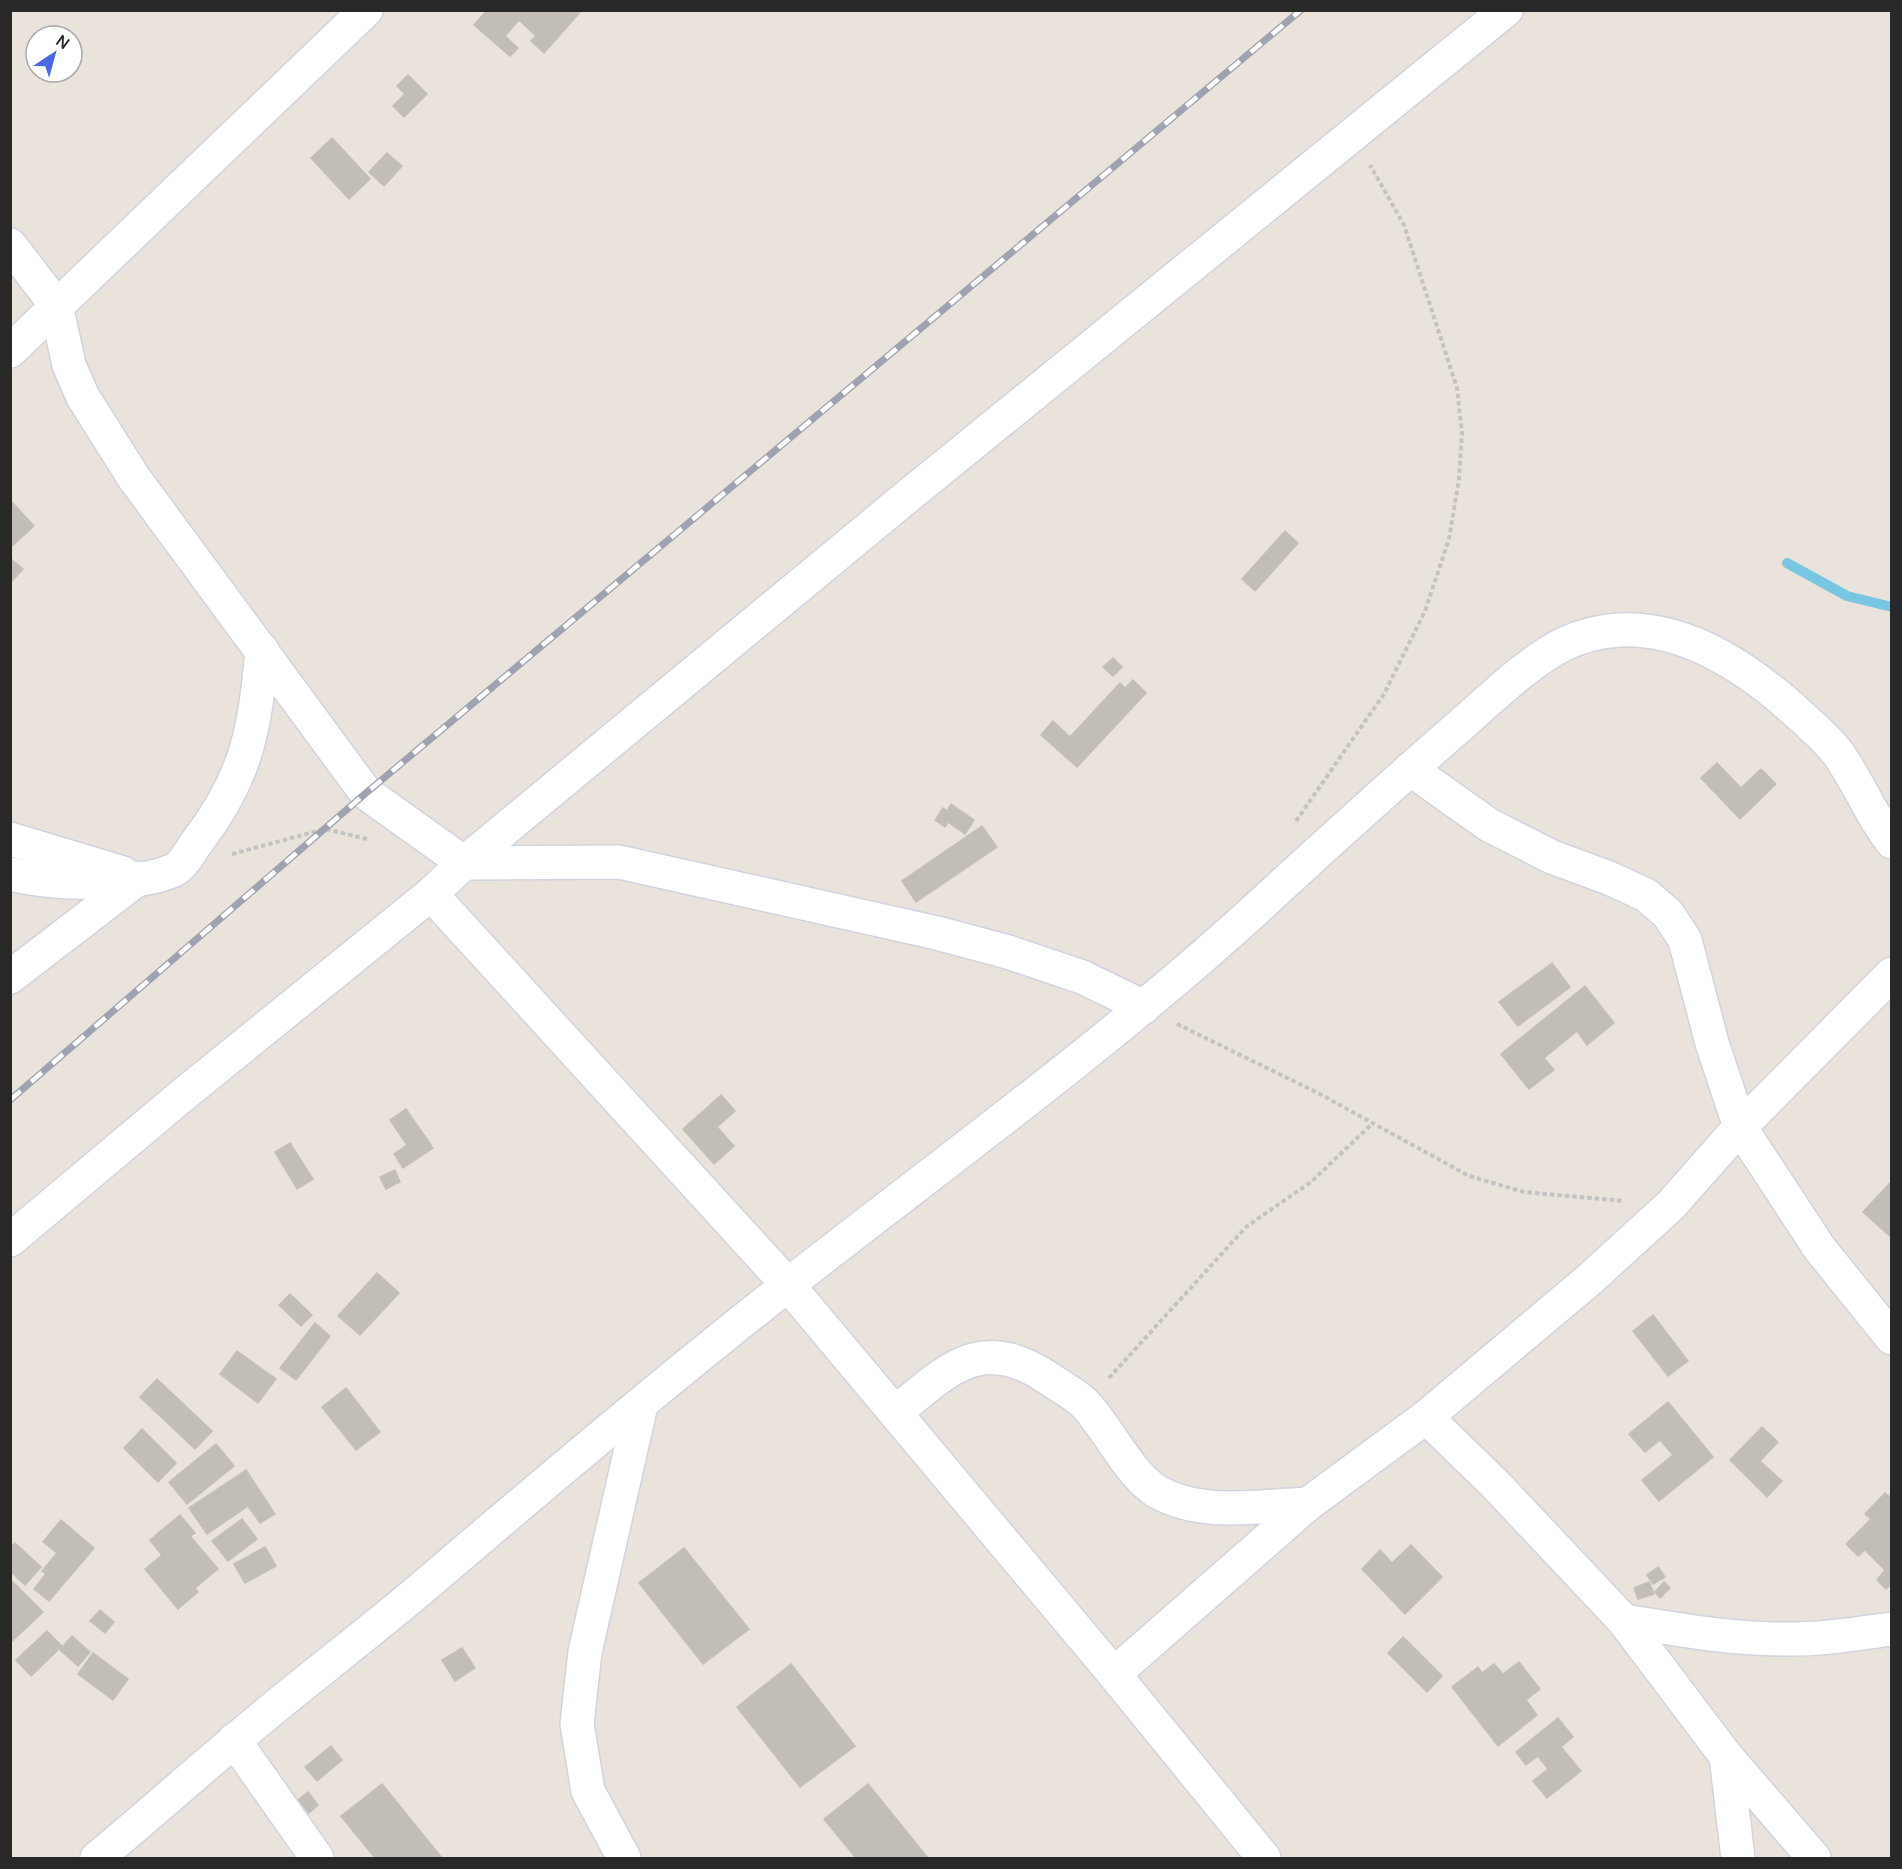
<svg xmlns="http://www.w3.org/2000/svg" width="1902" height="1869" viewBox="0 0 1902 1869" font-family="Manrope,sans-serif">
  <style>
    .lines { fill: none; stroke-linecap: round; stroke-linejoin: round }
    .stream { stroke: #78c6e2; stroke-width: 10 }
    .building { fill: #c2bdb7; stroke: #c4bfb5; stroke-width: 1.5 }
    .minor-casing { stroke: #d1d4e0; stroke-width: 36 }
    .path { stroke: #c3c3c3; stroke-width: 4; stroke-dasharray: 4.5 3; stroke-linecap: butt }
    .minor { stroke: #fff; stroke-width: 33 }
    .rail-casing { stroke: #9fa2b1; stroke-width: 7 }
    .rail { stroke: #fff; stroke-width: 4.5; stroke-dasharray: 14; stroke-linecap: butt }
  </style>
  <rect width="100%" height="100%" fill="#e9e3db"/>
  <g class="lines">
    <!-- stream -->
    <path class="stream" d="M1787,563L1847,596L1892,607"/>
  </g>
  <!-- building -->
  <g class="building">
    <path d="M487,10H582L544,53L531,41L536,36L519,20L505,36L518,48L510,56L474,25Z"/>
    <path d="M408,75L427,94L404,117L393,106L405,94L397,86Z"/>
    <path d="M332,138L370,179L349,199L311,158Z"/>
    <path d="M387,153L402,166L384,186L369,172Z"/>
    <path d="M10,500L34,526L12,546L10,545Z"/>
    <path d="M1285,531L1298,543L1255,591L1242,579Z"/>
    <path d="M10,558L23,569L10,583Z"/>
    <path d="M1113,658L1122,667L1113,676L1103,667Z"/>
    <path d="M1133,680L1146,693L1077,767L1041,735L1053,721L1070,737L1120,683L1125,688Z"/>
    <path d="M1717,763L1741,788L1761,769L1776,784L1740,819L1701,778Z"/>
    <path d="M951,804L974,820L965,834L948,822L945,827L935,820L943,808L947,811Z"/>
    <path d="M982,826L997,847L916,902L902,881Z"/>
    <path d="M1552,963L1570,987L1518,1026L1499,1002Z"/>
    <path d="M1585,986L1614,1023L1587,1045L1577,1031L1544,1058L1554,1070L1529,1089L1501,1054Z"/>
    <path d="M721,1095L735,1111L717,1127L734,1146L714,1164L683,1129Z"/>
    <path d="M406,1109L433,1148L403,1168L394,1154L407,1145L390,1120Z"/>
    <path d="M290,1143L313,1179L297,1189L275,1152Z"/>
    <path d="M395,1170L400,1182L386,1189L380,1177Z"/>
    <path d="M1892,1181V1238L1863,1212Z"/>
    <path d="M377,1273L399,1293L360,1335L338,1316Z"/>
    <path d="M290,1294L312,1315L301,1326L279,1305Z"/>
    <path d="M1653,1315L1688,1361L1668,1376L1633,1331Z"/>
    <path d="M315,1323L330,1336L296,1380L280,1368Z"/>
    <path d="M237,1351L276,1379L258,1403L220,1374Z"/>
    <path d="M157,1379L212,1431L195,1449L140,1397Z"/>
    <path d="M346,1388L380,1432L356,1450L322,1407Z"/>
    <path d="M1668,1402L1713,1457L1659,1501L1642,1480L1673,1455L1660,1440L1645,1452L1629,1434Z"/>
    <path d="M1762,1427L1778,1442L1760,1461L1782,1481L1767,1497L1730,1460Z"/>
    <path d="M142,1429L176,1463L158,1482L124,1448Z"/>
    <path d="M216,1444L234,1466L187,1504L169,1482Z"/>
    <path d="M246,1470L275,1514L260,1523L248,1506L207,1534L189,1508Z"/>
    <path d="M1885,1493L1892,1499V1584L1886,1589L1877,1580L1885,1570L1865,1550L1858,1556L1846,1544L1871,1519L1865,1514Z"/>
    <path d="M180,1515L195,1533L190,1536L218,1569L195,1588L198,1592L178,1609L145,1569L162,1555L150,1540Z"/>
    <path d="M242,1519L257,1539L228,1561L212,1541Z"/>
    <path d="M61,1520L94,1548L49,1601L34,1589L46,1574L42,1571L57,1553L43,1542Z"/>
    <path d="M15,1543L41,1567L25,1585L10,1571V1548Z"/>
    <path d="M1411,1545L1442,1577L1405,1614L1362,1569L1380,1550L1392,1563Z"/>
    <path d="M265,1547L276,1566L245,1583L234,1564Z"/>
    <path d="M684,1548L749,1629L703,1664L639,1583Z"/>
    <path d="M1658,1567L1665,1577L1653,1584L1647,1575Z"/>
    <path d="M13,1582L43,1612L10,1643V1585Z"/>
    <path d="M1649,1582L1654,1594L1638,1599L1634,1588Z"/>
    <path d="M1664,1582L1670,1588L1660,1598L1655,1592Z"/>
    <path d="M100,1610L114,1622L105,1633L90,1621Z"/>
    <path d="M47,1631L62,1646L31,1676L16,1660Z"/>
    <path d="M72,1636L90,1652L78,1666L60,1650Z"/>
    <path d="M1403,1637L1442,1676L1427,1692L1388,1653Z"/>
    <path d="M462,1648L475,1668L455,1681L442,1660Z"/>
    <path d="M93,1653L128,1679L113,1700L78,1674Z"/>
    <path d="M1519,1662L1540,1689L1526,1700L1537,1715L1498,1746L1452,1687L1478,1667L1482,1673L1494,1664L1503,1674Z"/>
    <path d="M791,1664L855,1746L800,1787L737,1707Z"/>
    <path d="M1558,1718L1573,1737L1561,1747L1581,1771L1547,1798L1533,1781L1548,1769L1538,1756L1526,1765L1516,1752Z"/>
    <path d="M331,1746L342,1760L317,1781L305,1767Z"/>
    <path d="M382,1784L442,1858H375L341,1816Z"/>
    <path d="M868,1784L928,1858H856L824,1819Z"/>
    <path d="M308,1792L318,1805L309,1813L298,1800Z"/>
  </g>
  <g class="lines">
    <defs>
      <g id="minor">
        <path d="M10,245L56,305L69,365L83,397L134,478L366,793L464,863L619,862L937,933L1008,952L1082,977L1144,1007"/>
        <path d="M10,351L366,10"/>
        <path d="M1410,769L1489,825L1552,857L1609,878L1646,895L1668,914L1685,940L1712,1043L1740,1127L1820,1249L1892,1338"/>
        <path d="M10,839L123,873"/>
        <path d="M10,874C52,884 134,888 174,870C183,866 191,850 197,842C247,777 255,729 262,650"/>
        <path d="M431,894L788,1285L1114,1674L1264,1858"/>
        <path d="M10,977L139,878"/>
        <path d="M10,1240L184,1094L431,894L464,863L903,500L1506,10"/>
        <path d="M896,1412C951,1367 982,1333 1051,1380C1061,1387 1075,1394 1084,1403C1107,1426 1128,1473 1156,1491C1200,1517 1259,1506 1308,1504"/>
        <path d="M1426,1417L1495,1484L1624,1621L1726,1756L1814,1858"/>
        <path d="M1624,1621C1675,1629 1728,1639 1780,1639C1818,1640 1855,1634 1892,1629"/>
        <path d="M1114,1674L1308,1504L1426,1417L1590,1279L1671,1205L1740,1127L1892,974"/>
        <path d="M234,1740L317,1858"/>
        <path d="M1726,1756L1738,1858"/>
        <path d="M97,1858C145,1819 191,1777 239,1737C301,1684 367,1635 429,1582C547,1481 667,1380 789,1284C955,1154 1126,1031 1280,887C1340,832 1401,777 1463,723C1494,696 1527,663 1564,644C1581,636 1601,631 1620,630C1691,627 1755,673 1804,719C1816,730 1828,740 1837,752C1858,781 1870,814 1892,842"/>
        <path d="M624,1858L588,1791L577,1724L585,1652L641,1405"/>
      </g>
    </defs>
    <!-- minor casing -->
    <use href="#minor" class="minor-casing"/>
    <!-- path -->
    <g class="path">
      <path d="M1296,821L1384,694L1425,611L1449,539L1459,479L1462,433L1457,388L1404,225L1370,165"/>
      <path d="M232,854L325,829L367,839"/>
      <path d="M1177,1024L1318,1093L1469,1176L1524,1192L1624,1201"/>
      <path d="M1109,1378L1246,1227L1311,1182L1373,1123"/>
    </g>
    <!-- minor -->
    <use href="#minor" class="minor"/>
    <defs>
      <path id="rail" d="M10,1100L366,793L1301,10"/>
    </defs>
    <!-- rail casing -->
    <use href="#rail" class="rail-casing"/>
    <!-- rail -->
    <use href="#rail" class="rail"/>
  </g>
  <!-- border -->
  <rect width="1902" height="1869" fill="none" stroke="#282828" stroke-width="24"/>
  <!-- north arrow -->
  <g transform="translate(54 54) rotate(36)"><circle r="28" fill="#ffffff" stroke="#a9a9a9" stroke-width="1.5"/>
  <path d="M0-4.5L10 22L0 15L-10 22Z" fill="#4a68e8"/>
  <text y="-9" font-size="16" font-weight="bold" text-anchor="middle" fill="#282828">N</text>
  </g>
</svg>
